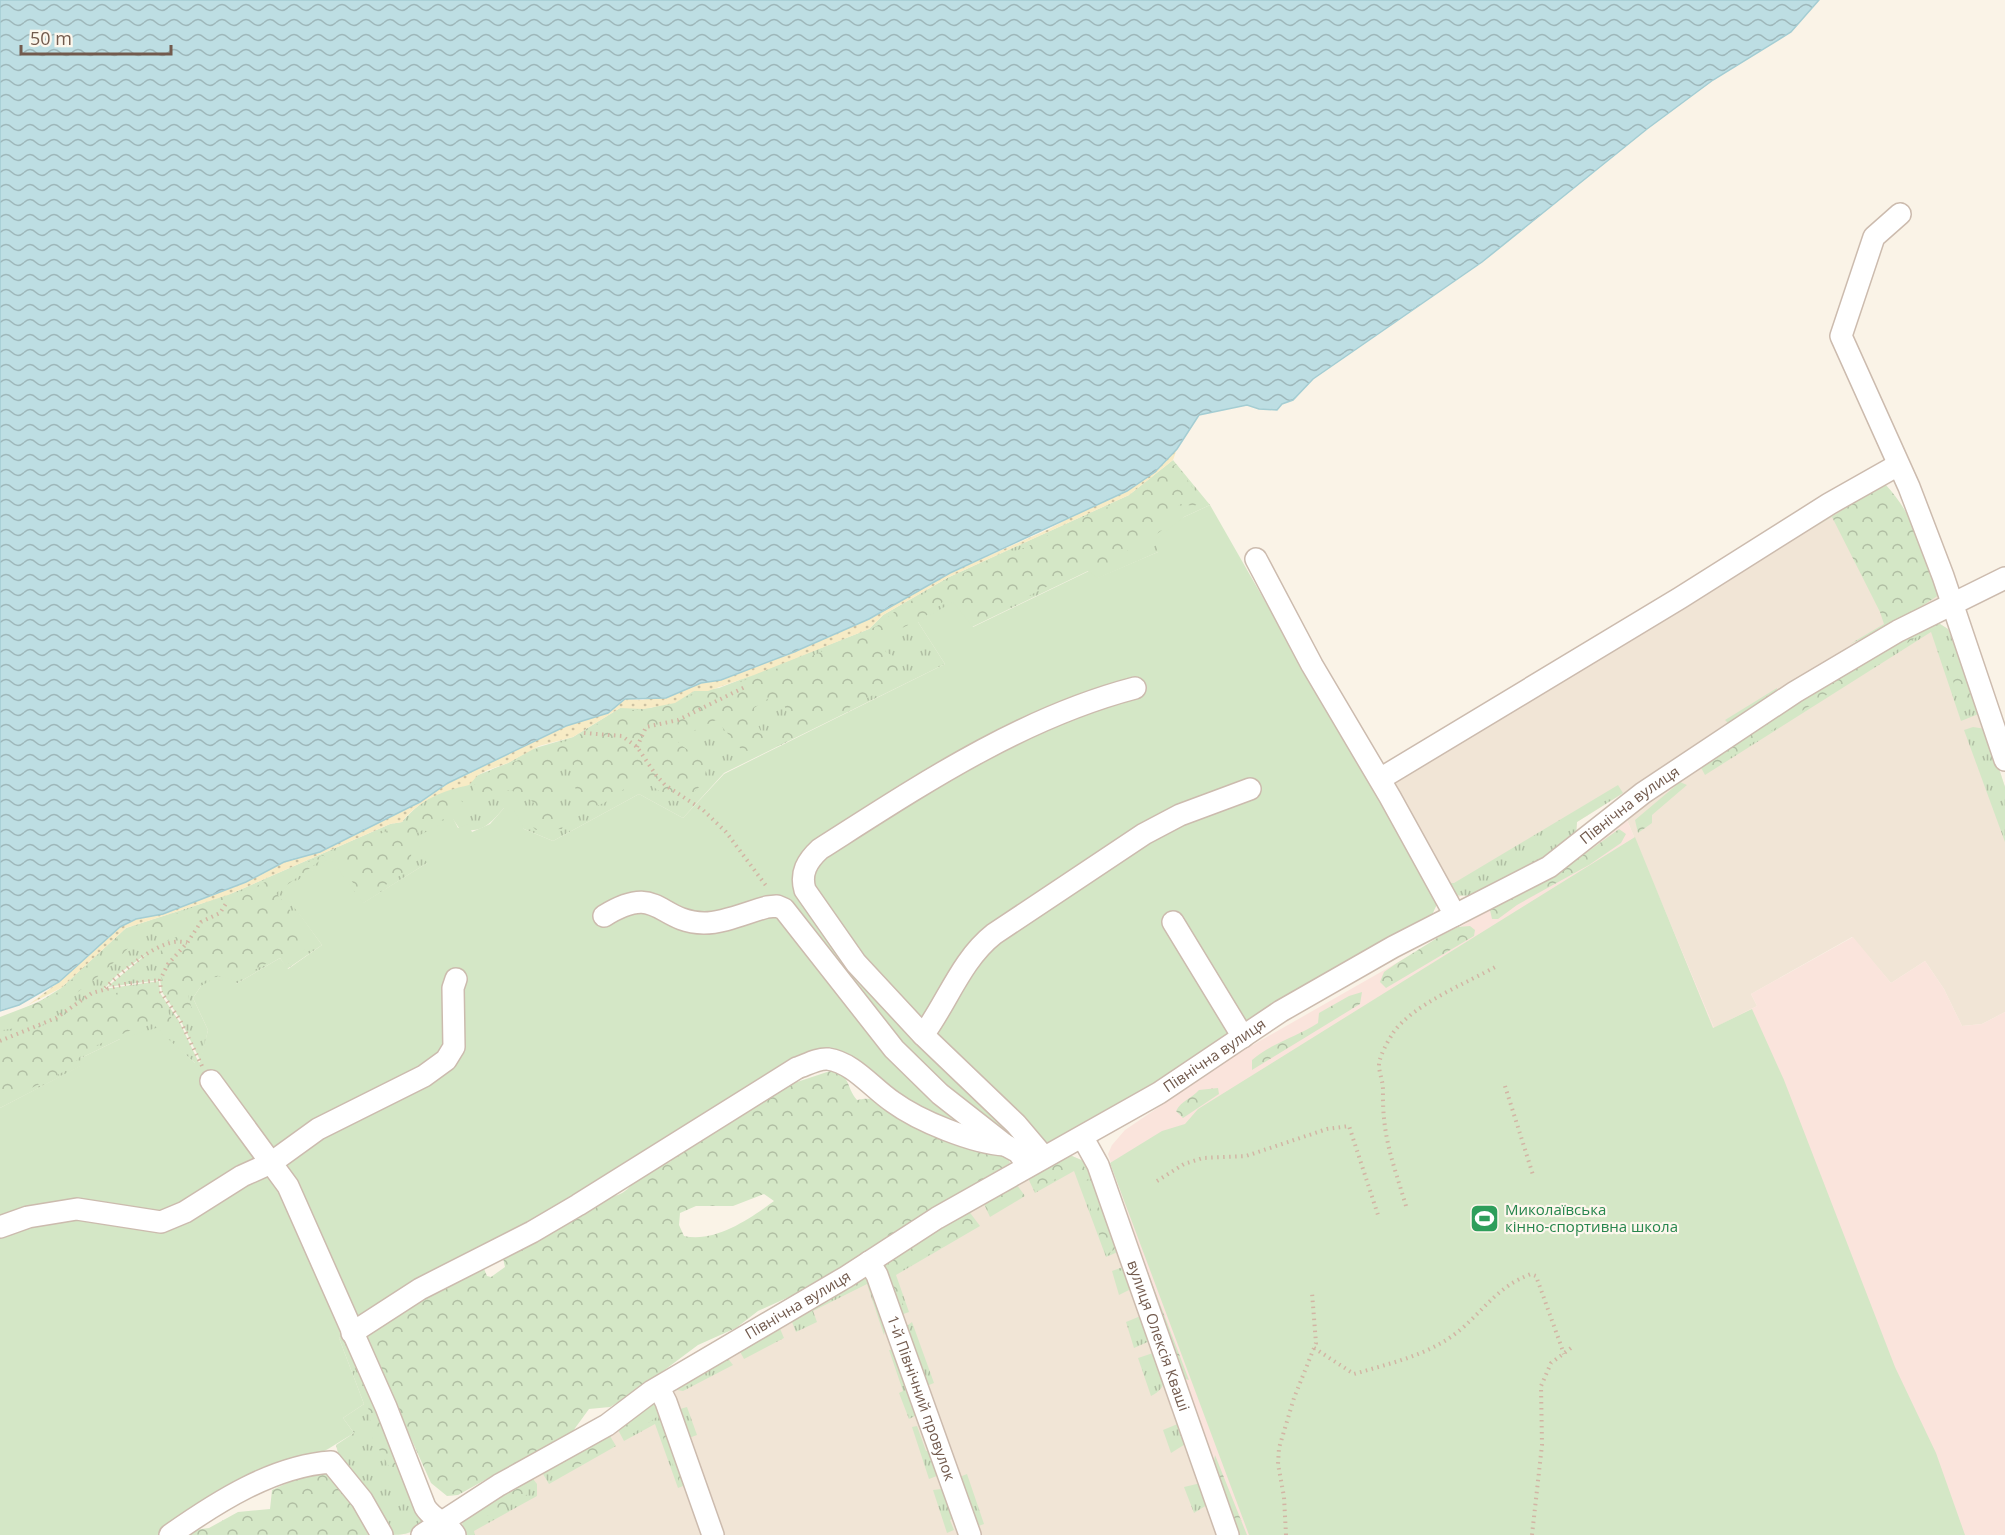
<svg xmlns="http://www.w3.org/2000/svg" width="2005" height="1535" viewBox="0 0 2005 1535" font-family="'Open Sans',sans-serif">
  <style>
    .residential { fill: #f1e5d6 }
    .commercial { fill: #fae4dc }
    .grass { fill: url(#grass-tufts) }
    .forest { fill: url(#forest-crowns); fill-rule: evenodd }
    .sand { fill: url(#sand-dots) }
    .garden { fill: #d4e7c6 }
    .water { fill: url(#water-waves); stroke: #a4cdd3; stroke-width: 1.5 }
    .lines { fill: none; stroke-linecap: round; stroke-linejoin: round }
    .minor-casing { stroke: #ccbbae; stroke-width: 24 }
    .path { stroke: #d2b5a4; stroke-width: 4; stroke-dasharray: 1.5 4.5; stroke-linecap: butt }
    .minor { stroke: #fff; stroke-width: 21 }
    .labels { text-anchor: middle; stroke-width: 4.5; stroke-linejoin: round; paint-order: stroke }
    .street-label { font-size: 15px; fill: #725a4d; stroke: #fdf7ed }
    .leisure-label { font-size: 15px; fill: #27864d; stroke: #fdf7ed; text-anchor: start }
  </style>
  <defs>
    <pattern id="grass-tufts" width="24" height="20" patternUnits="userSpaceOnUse" patternTransform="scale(1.5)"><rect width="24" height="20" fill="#d4e7c6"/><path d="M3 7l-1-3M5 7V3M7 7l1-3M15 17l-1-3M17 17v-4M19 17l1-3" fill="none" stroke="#b0bea3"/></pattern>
    <pattern id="forest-crowns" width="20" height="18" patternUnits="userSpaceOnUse" patternTransform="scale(1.5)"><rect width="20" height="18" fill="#d4e7c6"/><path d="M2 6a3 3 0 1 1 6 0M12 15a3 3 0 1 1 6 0" fill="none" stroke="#b0bea3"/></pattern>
    <pattern id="sand-dots" width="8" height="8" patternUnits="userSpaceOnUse" patternTransform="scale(1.5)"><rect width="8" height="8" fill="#f7ebc5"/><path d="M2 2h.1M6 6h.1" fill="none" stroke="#ccc1a2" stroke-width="1.8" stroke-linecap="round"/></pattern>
    <pattern id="water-waves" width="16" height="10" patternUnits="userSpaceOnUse" patternTransform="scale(1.5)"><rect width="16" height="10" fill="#bddee3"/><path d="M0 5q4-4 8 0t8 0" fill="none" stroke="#9eb7ba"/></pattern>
  </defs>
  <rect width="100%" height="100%" fill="#faf3e7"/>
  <!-- residential -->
  <g class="residential">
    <path d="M1882,480L1943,595L1577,822L1576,834L1459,897L1452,895L1394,794V782Z"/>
    <path d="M1940,624L1948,629L1958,649L2005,787V1012L1982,1024L1962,1026L1944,989L1925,961L1891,983L1852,937L1751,994L1757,1006L1714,1028L1627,820L1687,773Z"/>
    <path d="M1072,1156L1086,1162L1220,1535H976L898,1316L888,1259L1053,1160Z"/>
    <path d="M868,1278L964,1535H720L674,1396L675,1390L678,1385Z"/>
    <path d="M652,1399L705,1535H463L462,1518Z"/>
  </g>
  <!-- commercial -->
  <path class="commercial" d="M1627,820L1714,1028L1757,1006L1751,994L1853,937L1891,983L1925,961L1944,989L1962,1026L1982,1024L2005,1012V1535H1235L1108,1154L1112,1145L1125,1130L1237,1054L1551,875Z"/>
  <!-- grass -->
  <g class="grass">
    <path d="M1173,460L1210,505L1184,517L1158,552L1096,579L1088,571L972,627L918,622L945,664L724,773L683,818L639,794L553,841L524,829L504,808C490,824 481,835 459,828L453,819L427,863L362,904L330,859L283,891L322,945L287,969L280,958L236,984L201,986L193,998L208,1030L201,1062L180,1019L162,992L160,980L107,987L148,953L117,975L104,989L159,981L160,993L179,1021L199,1063H195L181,1051L120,1039L81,1058V1066L0,1108V1017L39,1002L61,988L126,928L228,895L390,824L402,822C415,806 442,785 464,786L478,775L508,763L532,749L573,737L620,708H651L694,691L719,688L869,629L883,615L949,577L1129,495Z"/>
    <path d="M1929,623L1940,624L1948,629L1981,713L1961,721L1931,632L1705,775L1699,764Z"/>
    <path d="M1777,688L1776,693L1729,724L1725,720Z"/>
    <path d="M1973,727L1986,729L2005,787V842L1964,730Z"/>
    <path d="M1618,785L1623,793L1577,822L1576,834L1547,858L1471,896L1452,895L1443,883H1454Z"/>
    <path d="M1072,1156L1086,1162L1120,1251L1106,1257L1074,1171L1035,1193L1027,1176L1062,1157Z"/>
    <path d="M968,1210L980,1226L896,1275L909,1312L898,1316L883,1268L888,1259Z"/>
    <path d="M1123,1267L1131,1289L1119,1295L1112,1271Z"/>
    <path d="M864,1276L868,1278L886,1327L884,1335L867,1284L813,1311L817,1322L796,1332L790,1317Z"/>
    <path d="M1143,1315L1152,1340L1134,1348L1126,1322Z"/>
    <path d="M912,1322L934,1383L924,1387L903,1329Z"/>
    <path d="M778,1324L784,1338L744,1359L738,1348Z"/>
    <path d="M347,1333L423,1517C418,1535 403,1535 385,1535L340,1461L336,1445L354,1433L343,1418L364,1404L339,1338Z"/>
    <path d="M889,1350H895L919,1414L909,1419L899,1393L903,1391Z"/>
    <path d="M1156,1352C1162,1371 1173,1385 1151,1396L1138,1358Z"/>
    <path d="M726,1356L733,1365L683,1391L677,1390L676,1388Z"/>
    <path d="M656,1400L688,1484L678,1488L655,1424L624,1441L616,1426Z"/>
    <path d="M687,1407L697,1435L689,1438L680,1409Z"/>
    <path d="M1180,1423L1187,1443L1171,1453L1163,1430Z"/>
    <path d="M917,1426L926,1451L933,1450L942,1474L929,1479L912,1427Z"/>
    <path d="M607,1431L616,1446L549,1484L540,1469Z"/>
    <path d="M967,1474L984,1524L973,1528L957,1478Z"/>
    <path d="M530,1475L537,1484V1496L474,1531L475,1535H463L462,1518Z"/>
    <path d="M1201,1483L1207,1505L1194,1513L1184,1487Z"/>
    <path d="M949,1488L959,1516L950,1520L954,1530L947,1533L933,1490Z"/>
  </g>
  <!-- forest -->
  <g class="forest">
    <path d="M1176,464L1200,498V503L1194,506L1181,504L1171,511C1170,534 1145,539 1128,550C1119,556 1117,567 1109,572L1098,574L1090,568L1078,571L981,620L972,618L945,590V583L990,559L1027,547L1069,523L1125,500L1158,474Z"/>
    <path d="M1885,484C1915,516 1925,554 1939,595L1891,626L1850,644L1884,624L1880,612L1832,517L1808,531Z"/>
    <path d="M937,586L946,596C940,614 897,629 880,639L886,652L900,660L903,669L901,681L894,688L871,696L778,746L773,742C785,722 794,723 781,699L769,698L754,708L756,721L764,738L754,753L741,749L716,720L683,736L678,743L707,763C704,790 696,791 675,802L645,781C617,785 614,807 585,807C567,786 580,768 567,753L552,766L551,781L557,793L551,808L564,822L562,829L536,830L530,824L534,803C516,787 497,787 475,795L473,786L493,769L519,760L538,748L571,740L617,712L666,706L697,693L718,690L814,655L877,626L899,608Z"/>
    <path d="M1926,626L1929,628L1926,631L1707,772L1704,765L1806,694Z"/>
    <path d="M1940,643C1945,645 1949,647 1952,651C1961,663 1976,697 1968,711L1962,707Z"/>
    <path d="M1680,782L1687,785L1652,815V823L1638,833L1635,820Z"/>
    <path d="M454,793L467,807L415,834C409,841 412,849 411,858C408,876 382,887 367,894L357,888L333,857L332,854L406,823L432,800Z"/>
    <path d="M1619,829L1626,834L1621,843L1589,865L1517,905L1498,919H1492L1490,910L1496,904L1564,869Z"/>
    <path d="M323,855L325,857L276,893L298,920L311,943L287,965L281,956L239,978L213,977L199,984L188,996L194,1016L192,1021L175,1011L164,991L162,979L158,972L162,942L191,932L201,922L197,918L185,919L161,934L145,931L144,926L222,896L250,889Z"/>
    <path d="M1470,926L1475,930L1474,936L1386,988L1380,982L1384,972L1397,963L1442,935L1458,927Z"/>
    <path d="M124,930H133L135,939C119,965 31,1033 0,1030V1020L63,990L80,970L104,955Z"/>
    <path d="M143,985H152L178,1029L181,1039L177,1042L152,1024H145L86,1050L69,1069L0,1104V1047L96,999Z"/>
    <path d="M1362,992L1360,1004L1252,1070V1060C1271,1043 1297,1037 1318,1023L1319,1013L1349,996Z"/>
    <path d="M830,1071C852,1075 845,1086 857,1100C887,1094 883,1111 904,1122C930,1136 977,1145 1007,1154L1010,1163L813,1286L758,1311L736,1328L698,1345L635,1392L610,1407L589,1409L573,1431L458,1495L447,1496L431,1483L364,1334L482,1264L487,1276L491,1277L505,1267L503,1258L604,1196C625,1199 634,1183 644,1166L670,1162L676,1149L785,1086ZM764,1194L774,1201C750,1219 715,1243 684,1236L679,1225L680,1213L696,1206H733Z"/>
    <path d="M1218,1088L1219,1094L1183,1118L1176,1111C1182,1100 1191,1099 1199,1090Z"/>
    <path d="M1064,1158L1079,1160L1092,1177L1081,1183L1074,1169L1039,1188L1033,1186L1029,1177Z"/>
    <path d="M1017,1185L1025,1196L990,1217L984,1204Z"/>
    <path d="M1089,1204H1097L1118,1247L1106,1255Z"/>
    <path d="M963,1215H969L974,1225L971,1230L893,1275L905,1310L899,1313L885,1272L889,1261Z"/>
    <path d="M1144,1262L1189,1380L1181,1378L1141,1264Z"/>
    <path d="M344,1337L348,1338L408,1484L401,1487L373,1439L368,1406Z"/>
    <path d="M654,1403L658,1409V1416L634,1433H623L621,1428Z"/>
    <path d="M659,1426L668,1436L682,1478L679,1482Z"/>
    <path d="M603,1439H610L611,1444L606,1450L555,1478L552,1476L561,1464Z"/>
    <path d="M1215,1455L1247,1535H1239L1213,1467Z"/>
    <path d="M330,1473C348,1490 360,1511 368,1535H186L194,1530L209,1528L238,1512L270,1509L272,1490L307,1474Z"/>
    <path d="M524,1485L528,1494L493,1516L484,1515L487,1505Z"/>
  </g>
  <!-- sand -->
  <path class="sand" d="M1177,449L1173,460L1129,495L949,577L883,615L869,629L754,675L708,691H694L675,703L644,709L620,708L573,737L539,746L508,763L488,770L478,775L469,785C443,791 420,799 402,822L390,824L228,895L126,928L61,988L28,1005L59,982L120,927L136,919L163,914L246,882L284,862L320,852L420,802L448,783L566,726L608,713L625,699L643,700L701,683L721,680L869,619L950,573L1047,530L1155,472Z"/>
  <!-- garden -->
  <g class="garden">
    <path d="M1210,505L1306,673L1372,780L1438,902L1432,915L1188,1065L1052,1143L1012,1134L993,1142L931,1117L834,1057L339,1338L364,1404L343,1418L354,1433L328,1449L158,1535H0V1108L80,1066L81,1058L120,1039L156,1028L195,1063L200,1062L208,1030L193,998L201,986L218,976L233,980L236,984L280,958L288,969L322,945L282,891L330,858L363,903L427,863L416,837L453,818L458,828L468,824L472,832L490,824L504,808H513L524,829L553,841L639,794L683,818L724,774L945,664L918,622L953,602L973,627L1089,571L1097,578L1158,552L1155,540L1184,517Z"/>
    <path d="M1635,837L1713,1028L1752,1009L1784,1080L1895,1367L1936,1453L1965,1535H1249L1110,1163L1162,1131L1185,1124L1198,1109Z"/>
  </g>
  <!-- water -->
  <path class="water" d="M0,0H1819L1791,32L1713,80L1647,129L1482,262L1313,379L1293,400L1282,404L1277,410L1259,409L1247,405L1199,415L1177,449L1155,472L1127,491L950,573L869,619L794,652L721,680L701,683L666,698L625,699L608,713L566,726L448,783L420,802L320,852L284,862L246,882L163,914L136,919L120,927L59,982L19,1005L0,1011Z"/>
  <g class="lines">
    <defs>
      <g id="minor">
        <path d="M1900,214L1874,237L1841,336L1909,487L1943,576L2005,760"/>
        <path d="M1256,559L1312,665L1390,797L1455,915"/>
        <path d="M1380,779L1680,598L1829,504L1898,465"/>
        <path d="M604,916C659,882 657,922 704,923C724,923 748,912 767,907L777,906L784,909L894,1049L940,1094L1005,1145L1018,1152L1028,1166"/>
        <path d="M1173,922L1243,1037"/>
        <path d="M923,1035C947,1003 961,960 994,934L1144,834L1180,815L1250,789"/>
        <path d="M211,1081L288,1186L386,1407L425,1507C433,1520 448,1523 455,1535"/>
        <path id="s1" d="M1083,1138L1098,1165L1228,1535"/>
        <path d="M1044,1157L1016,1124L923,1035L856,963L805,890C800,873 807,861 820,849C919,786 1020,718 1135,688"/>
        <path d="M0,1227L28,1217L77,1209L161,1222L185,1212L242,1176L271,1163L318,1129L424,1076L446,1060L454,1047L453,988L456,979"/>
        <path id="s2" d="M869,1262L877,1275L970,1535"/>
        <path d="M352,1333L420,1289L532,1232L578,1205L797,1068C806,1065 818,1058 828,1059C854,1063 872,1088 893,1102C919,1121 973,1143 1005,1145"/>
        <path d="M659,1388L666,1402L713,1535"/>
        <path d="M170,1535C217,1502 273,1466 331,1462L362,1500L382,1535"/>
        <path id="s3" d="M422,1535L499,1485L607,1425L652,1391L846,1277L937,1218L1159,1093L1281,1011L1393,947L1549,867L1643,793L1795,692L1898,631L2005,578"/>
      </g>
    </defs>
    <!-- minor casing -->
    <use href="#minor" class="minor-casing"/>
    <!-- path -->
    <g class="path">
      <path d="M584,733L622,736L637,747L656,775L665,785L703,810L726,832L767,887"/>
      <path d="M637,747L646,727L678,720L747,686"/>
      <path d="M105,988C122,972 163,934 187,943"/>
      <path d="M0,1041L56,1018L92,993L125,984L160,980"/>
      <path d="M202,1066L180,1020L161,992L160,980L168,964L187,943L201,922L220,913L227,902"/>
      <path d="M1505,1086L1533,1175"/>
      <path d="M1157,1181L1184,1164L1203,1158L1246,1156L1327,1129L1349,1126L1378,1215"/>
      <path d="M1406,1206C1393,1162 1382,1137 1383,1090C1383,1082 1380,1075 1379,1067C1378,1058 1388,1041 1393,1033C1413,1004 1467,983 1497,966"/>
      <path d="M1314,1348L1354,1374C1391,1363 1430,1355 1460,1330C1486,1308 1497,1287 1531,1274L1536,1276L1564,1354"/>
      <path d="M1286,1535L1284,1497L1278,1464L1279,1448L1294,1398L1316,1343L1312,1293"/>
      <path d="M1532,1535L1542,1445L1541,1386L1551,1363L1571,1348"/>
    </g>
    <!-- minor -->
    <use href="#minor" class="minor"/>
  </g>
  <!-- icons -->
  <defs>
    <symbol id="stadium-square" viewBox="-11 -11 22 22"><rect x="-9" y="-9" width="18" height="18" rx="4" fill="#2e9e5b" stroke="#fdf7ed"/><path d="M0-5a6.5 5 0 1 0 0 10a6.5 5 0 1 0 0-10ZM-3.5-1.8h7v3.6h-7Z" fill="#fff"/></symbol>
  </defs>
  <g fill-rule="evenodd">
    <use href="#stadium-square" x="1468" y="1202" width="33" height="33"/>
  </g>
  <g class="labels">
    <!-- street labels -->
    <g class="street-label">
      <text dy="5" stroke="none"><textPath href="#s3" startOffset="1413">Північна вулиця</textPath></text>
      <text dy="5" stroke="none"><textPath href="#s3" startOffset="927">Північна вулиця</textPath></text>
      <text dy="5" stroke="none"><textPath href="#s3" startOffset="441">Північна вулиця</textPath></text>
      <text dy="5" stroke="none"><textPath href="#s1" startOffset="212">вулиця Олексія Кваші</textPath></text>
      <text dy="5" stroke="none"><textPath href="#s2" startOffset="146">1-й Північний провулок</textPath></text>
    </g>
    <!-- leisure labels -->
    <g class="leisure-label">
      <text x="1505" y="1215">Миколаївська<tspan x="1505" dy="17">кінно-спортивна школа</tspan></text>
    </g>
  </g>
  <!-- scale -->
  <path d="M21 45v9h150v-9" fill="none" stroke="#725a4d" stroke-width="3"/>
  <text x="30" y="45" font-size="18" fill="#725a4d" stroke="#fdf7ed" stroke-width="4.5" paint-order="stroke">50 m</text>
</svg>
